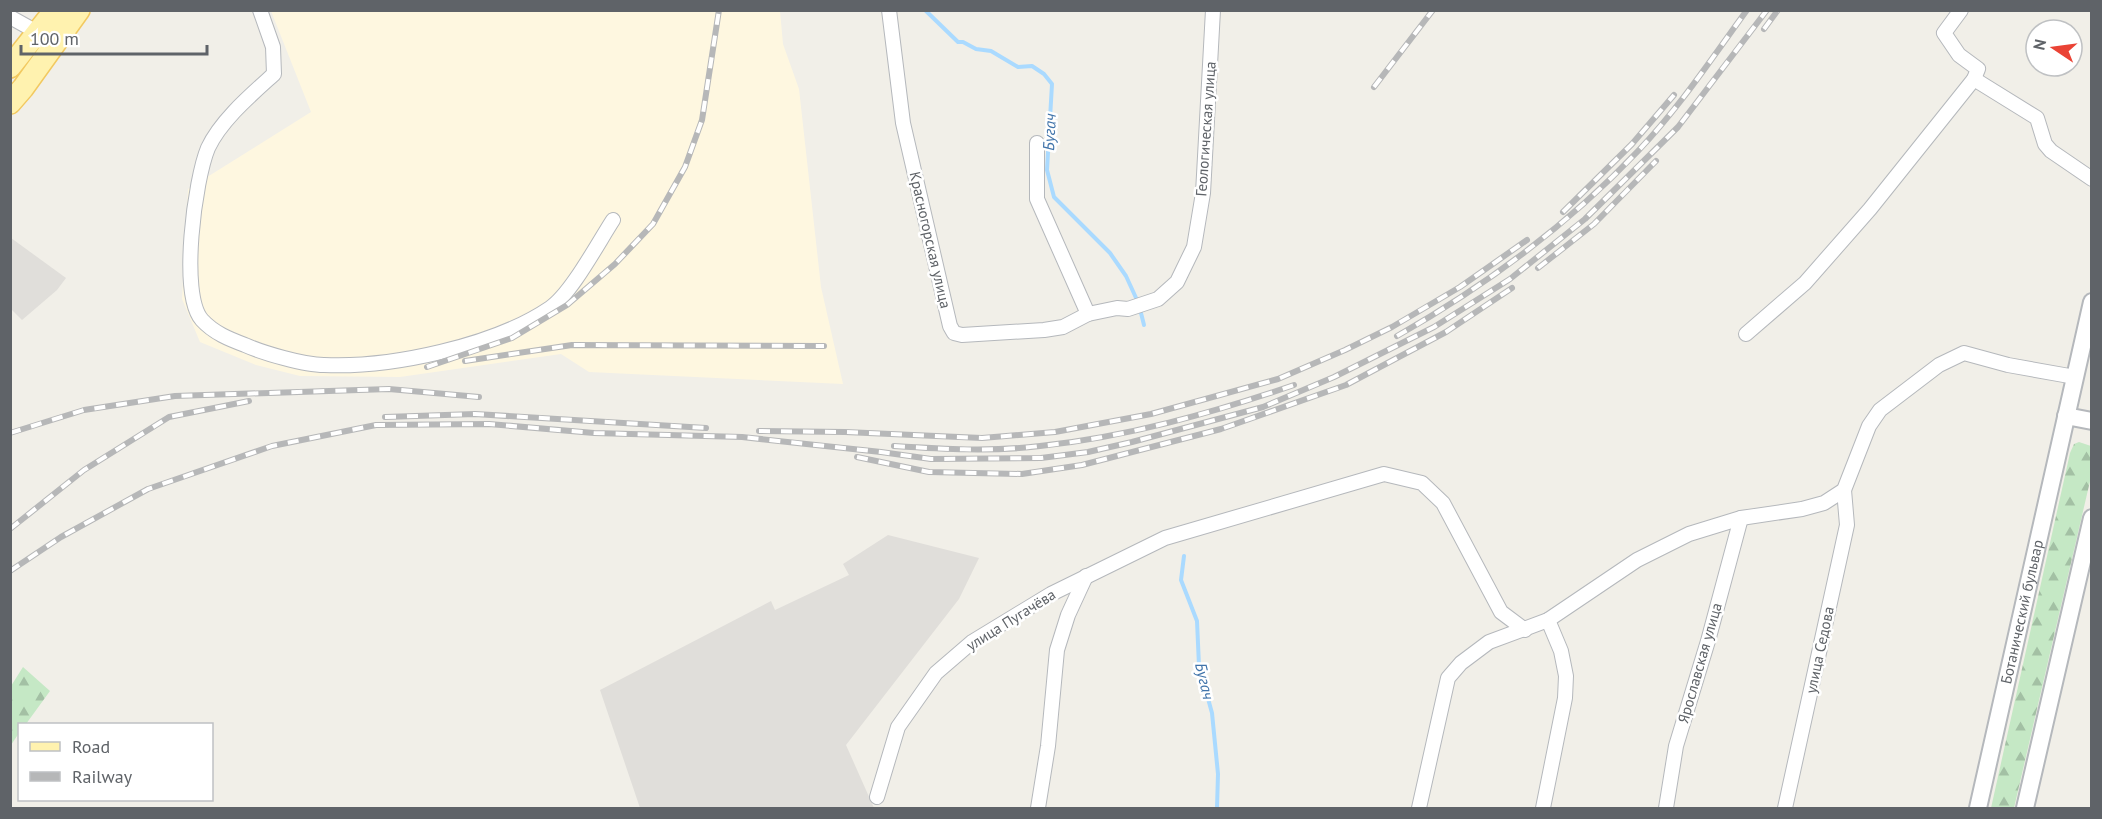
<svg xmlns="http://www.w3.org/2000/svg" width="2102" height="819" viewBox="0 0 2102 819" font-family="'PT Sans',sans-serif">
  <style>
    .commercial { fill: #fef7e0 }
    .industrial { fill: #e0deda }
    .forest { fill: url(#forest-firs) }
    .lines { fill: none; stroke-linecap: round; stroke-linejoin: round }
    .stream { stroke: #aadaff; stroke-width: 4 }
    .minor-casing { stroke: #b5b8bc; stroke-width: 16 }
    .tertiary-casing { stroke: #b5b8bc; stroke-width: 20 }
    .primary-casing { stroke: #f2c960; stroke-width: 24 }
    .minor { stroke: #fff; stroke-width: 14 }
    .tertiary { stroke: #fff; stroke-width: 16 }
    .primary { stroke: #fff2af; stroke-width: 21 }
    .rail-casing { stroke: #b6b7b8; stroke-width: 6 }
    .rail { stroke: #fff; stroke-width: 4; stroke-dasharray: 11; stroke-linecap: butt }
    .labels { text-anchor: middle; stroke-width: 5; stroke-linejoin: round; paint-order: stroke }
    .street-label { font-size: 15px; fill: #5f6368; stroke: #fff }
    .water-label { font-size: 16px; font-style: italic; fill: #4174aa; stroke: #fff }
  </style>
  <defs>
    <pattern id="forest-firs" width="22" height="20" patternUnits="userSpaceOnUse" patternTransform="scale(1.5)"><rect width="22" height="20" fill="#c5e8c5"/><path d="M5 1l3.5 6h-7zM16 11l3.5 6h-7z" fill="#a3c0a4"/></pattern>
  </defs>
  <rect width="100%" height="100%" fill="#f1efe8"/>
  <!-- commercial -->
  <path class="commercial" d="M271,11H780L783,44L799,89L821,287L843,384L589,372L561,354L400,377L300,376L256,365L200,342L182,299L188,189L311,112Z"/>
  <!-- industrial -->
  <g class="industrial">
    <path d="M11,238L66,278L57,290L22,320L11,309Z"/>
    <path d="M888,535L979,558L959,599L846,745L874,808H640L600,690L771,601L775,610L849,575L843,564Z"/>
  </g>
  <!-- forest -->
  <g class="forest">
    <path d="M2079,442L2091,446V477L2014,808H1991L2070,453L2074,444Z"/>
    <path d="M23,667L50,691L26,724H20L19,733L11,745V686Z"/>
  </g>
  <g class="lines">
    <!-- stream -->
    <g class="stream">
      <path d="M925,10L958,42H963L976,49L991,51L1018,67L1032,66L1044,74L1052,84L1047,170L1054,197L1110,253L1126,276L1137,300"/>
      <path d="M1141,313L1144,325"/>
      <path d="M1184,556L1181,580L1197,621L1199,666L1212,713L1218,774L1217,808"/>
    </g>
    <defs>
      <g id="minor">
        <path d="M260,10L273,47L274,74C252,94 221,120 208,148C195,179 179,294 202,320C214,333 229,339 245,345C263,353 304,365 324,365C391,368 494,346 550,308C571,294 598,243 613,220"/>
        <path d="M889,10L903,123L950,326L954,333L962,335L1044,330L1063,327L1088,314L1117,308L1128,309L1158,299L1177,282L1194,247L1203,193L1213,10"/>
        <path d="M10,17L37,32"/>
        <path d="M1974,79L2037,118L2045,144L2051,151L2092,179"/>
        <path d="M1037,143V199L1088,314"/>
        <path d="M1746,334L1805,283L1870,209L1974,79L1978,69L1959,55L1944,33L1961,10"/>
        <path d="M877,797L898,727L936,673L972,642L1051,594L1165,538L1384,474L1422,483L1443,503L1501,612L1525,630"/>
        <path d="M1038,808L1048,746L1057,650L1068,615L1086,576"/>
        <path d="M1419,808L1448,678L1461,663L1489,642L1548,620L1637,560L1689,534L1741,518L1802,509L1824,503L1844,490L1869,426L1880,410L1939,365L1964,353L2008,365L2075,377"/>
        <path d="M1543,808L1565,698L1566,676L1561,651L1548,620"/>
        <path d="M1666,808L1676,746L1708,641L1741,518"/>
        <path d="M1785,808L1847,525L1844,490"/>
      </g>
      <g id="tertiary">
        <path d="M2066,416L2092,421"/>
        <path id="s1" d="M1978,808L2092,302"/>
        <path d="M2025,808L2092,518"/>
      </g>
      <g id="primary">
        <path d="M10,67L55,10"/>
        <path d="M10,103L23,88L79,10"/>
      </g>
    </defs>
    <!-- minor casing -->
    <use href="#minor" class="minor-casing"/>
    <!-- tertiary casing -->
    <use href="#tertiary" class="tertiary-casing"/>
    <!-- primary casing -->
    <use href="#primary" class="primary-casing"/>
    <!-- minor -->
    <use href="#minor" class="minor"/>
    <!-- tertiary -->
    <use href="#tertiary" class="tertiary"/>
    <!-- primary -->
    <use href="#primary" class="primary"/>
    <defs>
      <g id="rail">
        <path d="M1764,29L1778,10"/>
        <path d="M1374,87L1433,10"/>
        <path d="M1563,212L1632,144L1674,95"/>
        <path d="M1538,268L1594,224L1656,161"/>
        <path d="M1397,336C1485,286 1568,225 1638,151C1679,108 1712,58 1747,10"/>
        <path d="M465,361L572,345L824,346"/>
        <path d="M427,367L512,338L567,305L615,264L653,224L685,167L702,120L719,10"/>
        <path d="M385,417L475,414L706,428"/>
        <path d="M759,431L845,432L982,438L1055,432L1151,414L1278,379L1345,350L1392,327L1460,287L1527,240"/>
        <path d="M10,433L84,410L175,396L389,389L479,397"/>
        <path d="M894,446C942,449 992,452 1040,446C1127,437 1212,413 1294,385"/>
        <path d="M857,457L929,472L1022,474L1082,465L1221,429L1346,385L1446,332L1512,288"/>
        <path d="M10,529L84,470L169,417L249,401"/>
        <path d="M10,571L61,537L148,489L272,446L376,425L489,424L594,433L742,437L881,452L931,459L1041,458L1088,452L1132,442L1263,407L1334,377L1434,327L1510,279L1585,219L1678,127L1767,10"/>
      </g>
    </defs>
    <!-- rail casing -->
    <use href="#rail" class="rail-casing"/>
    <!-- rail -->
    <use href="#rail" class="rail"/>
  </g>
  <g class="labels">
    <!-- street labels -->
    <g class="street-label">
      <text transform="translate(1206 129) rotate(-86)" y="5">Геологическая улица</text>
      <text transform="translate(930 240) rotate(77)" y="5">Красногорская улица</text>
      <text dy="5" stroke="none"><textPath href="#s1" startOffset="201">Ботанический бульвар</textPath></text>
      <text transform="translate(1011 620) rotate(-32)" y="5">улица Пугачёва</text>
      <text transform="translate(1820 650) rotate(-78)" y="5">улица Седова</text>
      <text transform="translate(1700 663) rotate(-74)" y="5">Ярославская улица</text>
    </g>
    <!-- water labels -->
    <g class="water-label">
      <text transform="translate(1049 132) rotate(-87)" y="6">Бугач</text>
      <text transform="translate(1205 681) rotate(77)" y="6">Бугач</text>
    </g>
  </g>
  <!-- border -->
  <rect width="2102" height="819" fill="none" stroke="#5f6368" stroke-width="24"/>
  <!-- legend -->
  <rect x="18" y="723" width="195" height="78" fill="#ffffff" stroke="#bfc1c3" stroke-width="1.5"/>
  <rect x="30" y="742" width="30" height="9" fill="#fff2af" stroke="#bfc1c3" stroke-width="1.5"/>
  <text x="72" y="753" font-size="18" fill="#5f6368">Road</text>
  <rect x="30" y="772" width="30" height="9" fill="#b6b7b8" stroke="#bfc1c3" stroke-width="1.5"/>
  <text x="72" y="783" font-size="18" fill="#5f6368">Railway</text>
  <!-- north arrow -->
  <g transform="translate(2054 48) rotate(283)"><circle r="28" fill="#ffffff" stroke="#bfc1c3" stroke-width="1.5"/>
  <path d="M0-4.5L10 22L0 15L-10 22Z" fill="#ea4335"/>
  <text y="-9" font-size="16" font-weight="bold" text-anchor="middle" fill="#5f6368">N</text>
  </g>
  <!-- scale -->
  <path d="M21 45v9h186v-9" fill="none" stroke="#5f6368" stroke-width="3"/>
  <text x="30" y="45" font-size="18" fill="#5f6368" stroke="#ffffff" stroke-width="4.5" paint-order="stroke">100 m</text>
</svg>
